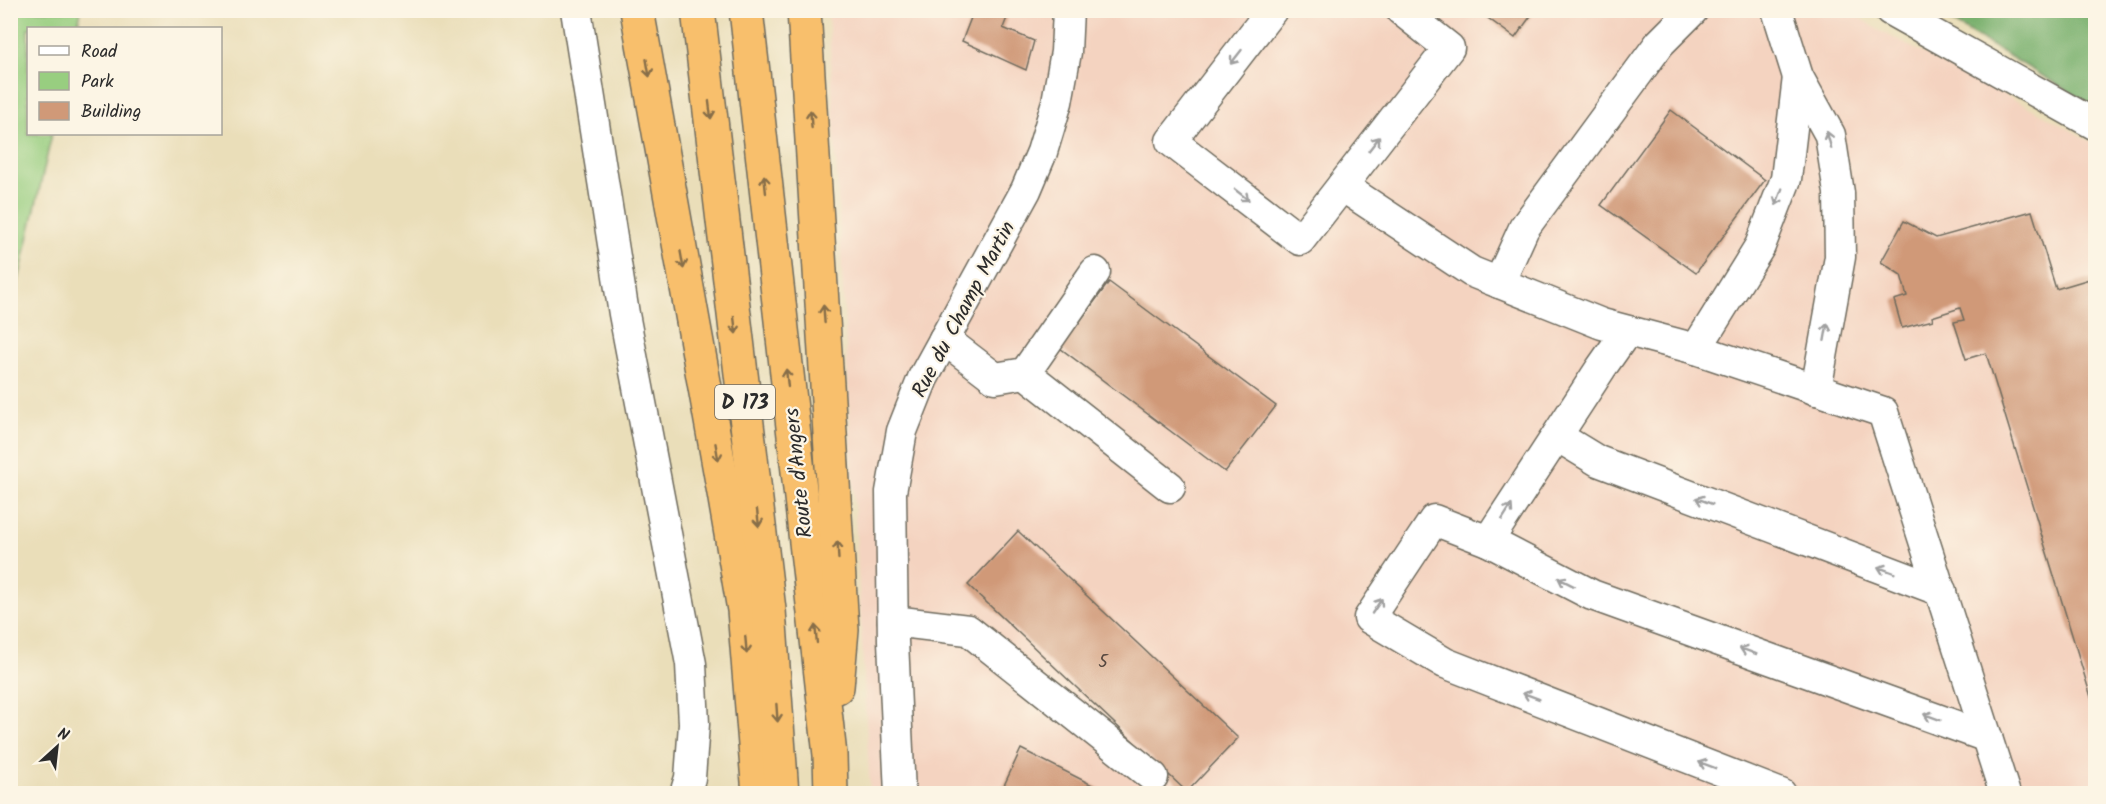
<svg xmlns="http://www.w3.org/2000/svg" width="2106" height="804" viewBox="0 0 2106 804" font-family="Kalam,sans-serif">
  <style>
    .built { fill: #f4d3c0 }
    .green { fill: #98ce80; stroke: #627c56; stroke-width: 1.5 }
    .forest { fill: #7ab16e; stroke: #526e4c; stroke-width: 1.5 }
    .building { fill: #d09978 }
    .lines { fill: none; stroke-linecap: round; stroke-linejoin: round }
    .minor-casing { stroke: #6e6a5d; stroke-width: 33 }
    .highway-casing { stroke: #6e6a5d; stroke-width: 36 }
    .minor { stroke: #fff; stroke-width: 30 }
    .highway { stroke: #f8bf6c; stroke-width: 33 }
    .oneway { stroke: #a0a0a0 }
    .oneway2 { stroke: #876e48 }
    .labels { text-anchor: middle; stroke-width: 4.5; stroke-linejoin: round; paint-order: stroke }
    .number-label { font-size: 18px; fill: #54463e }
    .shield { fill: #fcf5e5; stroke: #6a6863; stroke-width: 1.5 }
    .shield-label { font-size: 20px; font-weight: bold; fill: #2b2b2b }
    .street-label { font-size: 21px; fill: #2b2b2b; stroke: #fcf5e5 }
  </style>
  <rect width="100%" height="100%" fill="#fcf5e5"/>
  <filter id="ink" filterUnits="userSpaceOnUse"><feTurbulence type="fractalNoise" baseFrequency=".0167" numOctaves="2"/><feDisplacementMap in="SourceGraphic" scale="12" xChannelSelector="R" yChannelSelector="G"/><feConvolveMatrix kernelMatrix="1 2 1 2 8 2 1 2 1" color-interpolation-filters="sRGB"/></filter>
  <filter id="wash" filterUnits="userSpaceOnUse"><feTurbulence type="fractalNoise" baseFrequency=".008" numOctaves="4" result="noise"/><feDisplacementMap in="SourceGraphic" scale="24" xChannelSelector="R" yChannelSelector="G"/><feGaussianBlur stdDeviation="1.35" result="paint"/><feColorMatrix in="noise" values="0 0 0 0 0 0 0 0 0 0 0 0 0 0 0 0 0 1.4 0 .05"/><feComposite in="paint" operator="in"/></filter>
  <g filter="url(#wash)">
    <rect width="100%" height="100%" fill="#eadeb9"/>
    <!-- built -->
    <path class="built" d="M828,11H1849L1880,31L2046,116L2095,144V793H870Z"/>
    <!-- green -->
    <path class="green" d="M11,10L81,11L77,28H28V134H52L11,314Z"/>
    <!-- forest -->
    <path class="forest" d="M1933,11H2095V107Z"/>
    <g id="blocks">
      <!-- building -->
      <g class="building">
        <path d="M974,10H1010L1003,28L1034,41L1026,70L962,41Z"/>
        <path d="M1477,10H1535L1515,38Z"/>
        <path d="M1671,110L1765,180L1696,273L1601,205Z"/>
        <path d="M2032,211L2056,289L2096,277L2095,710L1986,353L1966,359L1954,322L1964,320L1960,308L1932,317L1933,320L1902,328L1894,300L1907,296L1901,275L1881,262L1904,221L1936,238Z"/>
        <path d="M1109,282L1276,406L1225,472L1060,348Z"/>
        <path d="M1018,531L1238,738L1187,792L968,585Z"/>
        <path d="M1021,749L1110,794H1000Z"/>
      </g>
    </g>
  </g>
  <g filter="url(#ink)">
    <use href="#blocks" fill-opacity="0" stroke="#6e6a5d" stroke-width="1.5"/>
    <g class="lines">
      <defs>
        <g id="minor">
          <path d="M576,10L624,314L691,664L694,724L690,778L685,794"/>
          <path d="M1272,10L1171,141L1300,240L1449,48L1401,10"/>
          <path d="M1777,10L1798,77L1830,135L1839,193L1840,257L1816,390"/>
          <path d="M1890,10L2096,125"/>
          <path d="M1342,186L1472,272L1602,324L1696,349L1883,412L2005,794"/>
          <path d="M1499,283L1524,228L1660,43L1693,10"/>
          <path d="M1627,331L1601,368L1488,541L1434,520L1369,618L1445,663L1781,794"/>
          <path d="M944,339L995,378L1025,373L1170,487"/>
          <path d="M1696,349L1760,246L1786,179L1798,77"/>
          <path d="M1025,373L1095,272"/>
          <path d="M1557,436L1598,461L1941,591"/>
          <path d="M1488,541L1592,595L1987,737"/>
          <path d="M893,621L968,630L1153,777"/>
          <path d="M900,794L893,641L891,492L902,431L923,378L1026,190L1042,152L1057,102L1066,52L1068,10"/>
        </g>
        <g id="highway">
          <path d="M637,10L724,493L744,610L759,794"/>
          <path d="M698,10L769,610L782,794"/>
          <path d="M746,10L830,755L831,794"/>
          <path d="M804,10L842,629L837,687"/>
        </g>
      </defs>
      <!-- minor casing -->
      <use href="#minor" class="minor-casing"/>
      <!-- highway casing -->
      <use href="#highway" class="highway-casing"/>
      <!-- minor -->
      <use href="#minor" class="minor"/>
      <!-- highway -->
      <use href="#highway" class="highway"/>
    </g>
    <!-- one-way arrows -->
    <defs><path id="oneway-shaft" d="M-6 0H5M1.5-3L5.5 0L1.5 3" fill="none" stroke-width="1.6" stroke-linecap="round" stroke-linejoin="round" transform="scale(1.5)"/></defs>
    <g class="oneway">
      <use href="#oneway-shaft" transform="translate(1236 57) rotate(128)"/>
      <use href="#oneway-shaft" transform="translate(1829 140) rotate(-105)"/>
      <use href="#oneway-shaft" transform="translate(1374 144) rotate(-52)"/>
      <use href="#oneway-shaft" transform="translate(1242 195) rotate(38)"/>
      <use href="#oneway-shaft" transform="translate(1779 197) rotate(111)"/>
      <use href="#oneway-shaft" transform="translate(1826 332) rotate(-80)"/>
      <use href="#oneway-shaft" transform="translate(1704 501) rotate(-159)"/>
      <use href="#oneway-shaft" transform="translate(1507 512) rotate(-57)"/>
      <use href="#oneway-shaft" transform="translate(1886 570) rotate(-159)"/>
      <use href="#oneway-shaft" transform="translate(1566 582) rotate(-153)"/>
      <use href="#oneway-shaft" transform="translate(1377 606) rotate(-56)"/>
      <use href="#oneway-shaft" transform="translate(1748 651) rotate(-160)"/>
      <use href="#oneway-shaft" transform="translate(1531 696) rotate(-159)"/>
      <use href="#oneway-shaft" transform="translate(1932 717) rotate(-160)"/>
      <use href="#oneway-shaft" transform="translate(1707 765) rotate(-159)"/>
    </g>
    <g class="oneway2">
      <use href="#oneway-shaft" transform="translate(648 68) rotate(80)"/>
      <use href="#oneway-shaft" transform="translate(710 110) rotate(83)"/>
      <use href="#oneway-shaft" transform="translate(811 119) rotate(-94)"/>
      <use href="#oneway-shaft" transform="translate(765 184) rotate(-96)"/>
      <use href="#oneway-shaft" transform="translate(682 260) rotate(80)"/>
      <use href="#oneway-shaft" transform="translate(824 314) rotate(-94)"/>
      <use href="#oneway-shaft" transform="translate(735 325) rotate(83)"/>
      <use href="#oneway-shaft" transform="translate(787 378) rotate(-96)"/>
      <use href="#oneway-shaft" transform="translate(717 452) rotate(80)"/>
      <use href="#oneway-shaft" transform="translate(758 518) rotate(83)"/>
      <use href="#oneway-shaft" transform="translate(838 550) rotate(-93)"/>
      <use href="#oneway-shaft" transform="translate(816 634) rotate(-96)"/>
      <use href="#oneway-shaft" transform="translate(746 645) rotate(85)"/>
      <use href="#oneway-shaft" transform="translate(777 713) rotate(86)"/>
    </g>
  </g>
  <g class="labels">
    <!-- number labels -->
    <g class="number-label">
      <text x="1103" y="667">5</text>
    </g>
    <!-- shield labels -->
    <rect class="shield" x="715" y="385" width="60" height="34" rx="4.5"/>
    <g class="shield-label">
      <text x="745" y="409">D 173</text>
    </g>
    <!-- street labels -->
    <g class="street-label">
      <text transform="translate(963 309) rotate(-62)" y="7">Rue du Champ Martin</text>
      <text transform="translate(798 473) rotate(-96)" y="7">Route d'Angers</text>
    </g>
  </g>
  <!-- margin -->
  <rect width="2106" height="804" fill="none" stroke="#fcf5e5" stroke-width="36"/>
  <!-- legend -->
  <rect x="27" y="27" width="195" height="108" fill="#fcf5e5" stroke="#a8a49b" stroke-width="1.5"/>
  <rect x="39" y="46" width="30" height="9" fill="#ffffff" stroke="#a8a49b" stroke-width="1.5"/>
  <text x="81" y="57" font-size="18" fill="#2b2b2b">Road</text>
  <rect x="39" y="72" width="30" height="18" fill="#98ce80" stroke="#a8a49b" stroke-width="1.5"/>
  <text x="81" y="87" font-size="18" fill="#2b2b2b">Park</text>
  <rect x="39" y="102" width="30" height="18" fill="#d09978" stroke="#a8a49b" stroke-width="1.5"/>
  <text x="81" y="117" font-size="18" fill="#2b2b2b">Building</text>
  <!-- north arrow -->
  <g transform="translate(57 747) rotate(27)" stroke="#fcf5e5" stroke-width="4.5" paint-order="stroke">
  <path d="M0-4.5L10 22L0 15L-10 22Z" fill="#2b2b2b"/>
  <text y="-9" font-size="16" font-weight="bold" text-anchor="middle" fill="#2b2b2b">N</text>
  </g>
</svg>
